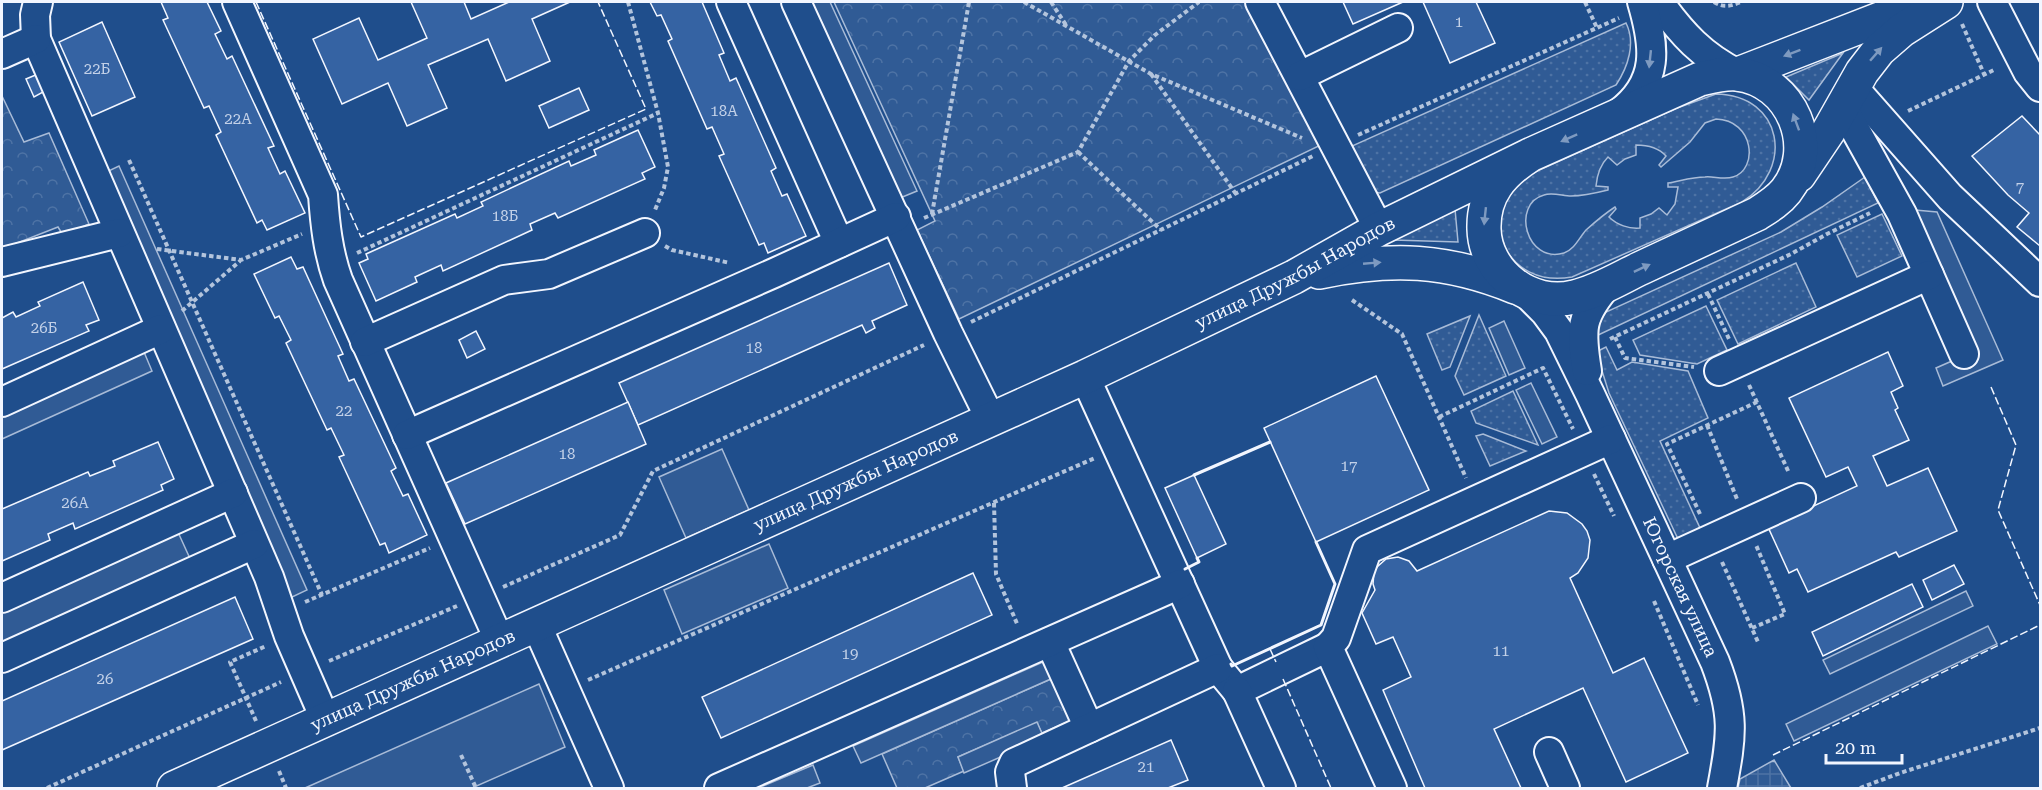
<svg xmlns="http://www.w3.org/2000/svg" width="2042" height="790" viewBox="0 0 2042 790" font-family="'Roboto Serif',serif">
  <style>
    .grass { fill: url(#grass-dots); stroke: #a8bbd7; stroke-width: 1.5; fill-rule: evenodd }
    .park { fill: url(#park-crowns); stroke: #a8bbd7; stroke-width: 1.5 }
    .built { fill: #305b95; stroke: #a8bbd7; stroke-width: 1.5 }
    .plaza { fill: url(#plaza-grid); stroke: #a8bbd7; stroke-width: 1.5 }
    .building { fill: #3563a3; stroke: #f2f6ff; stroke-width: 1.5 }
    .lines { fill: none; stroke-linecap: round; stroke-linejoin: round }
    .minor-casing { stroke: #f2f6ff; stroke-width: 32 }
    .major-casing { stroke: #f2f6ff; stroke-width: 36 }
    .path { stroke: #b3c4dc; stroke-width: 4; stroke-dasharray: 4.5 3; stroke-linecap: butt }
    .minor { stroke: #1f4e8c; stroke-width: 28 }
    .major { stroke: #1f4e8c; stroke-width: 33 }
    .fence { stroke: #f2f6ff; stroke-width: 1.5; stroke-dasharray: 8 3; stroke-linecap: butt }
    .wall { stroke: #f2f6ff; stroke-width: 3 }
    .oneway { fill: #7e9ac0 }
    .labels { text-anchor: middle; stroke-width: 4.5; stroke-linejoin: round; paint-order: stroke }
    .number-label { font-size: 15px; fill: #c3d1e8 }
    .street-label { font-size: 18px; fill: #f2f6ff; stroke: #1f4e8c }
  </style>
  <defs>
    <pattern id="grass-dots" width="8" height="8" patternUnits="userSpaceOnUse" patternTransform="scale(1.5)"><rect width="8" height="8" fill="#305b95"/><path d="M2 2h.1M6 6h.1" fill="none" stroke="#4e73a5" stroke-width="1.8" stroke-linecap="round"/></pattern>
    <pattern id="park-crowns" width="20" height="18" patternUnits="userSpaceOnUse" patternTransform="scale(1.5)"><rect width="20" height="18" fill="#305b95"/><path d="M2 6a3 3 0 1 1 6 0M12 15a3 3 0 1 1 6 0" fill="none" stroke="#4e73a5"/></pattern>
    <pattern id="plaza-grid" width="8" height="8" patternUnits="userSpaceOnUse" patternTransform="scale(1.5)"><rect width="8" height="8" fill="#305b95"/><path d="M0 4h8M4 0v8" fill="none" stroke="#4e73a5"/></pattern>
  </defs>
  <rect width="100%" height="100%" fill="#1f4e8c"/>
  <!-- grass -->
  <g class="grass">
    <path d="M1626,23C1636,43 1628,67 1616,85L1380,193L1374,192L1352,146Z"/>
    <path d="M1843,53L1809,100L1786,77Z"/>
    <path d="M1716,94C1783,95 1795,169 1742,202L1572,277C1506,289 1474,217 1526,176L1677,108ZM1716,119C1754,120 1759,169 1733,177C1724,180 1713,176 1705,177C1692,177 1680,181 1668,183V187H1678L1675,204L1667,215L1659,208L1651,214L1640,218V228C1629,229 1617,225 1609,217L1616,209L1615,207C1604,214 1595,222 1586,230C1579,238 1574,250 1564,253C1526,264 1511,204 1544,195C1552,192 1563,196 1571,196C1584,196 1596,193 1608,190V187L1596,186C1597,175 1600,165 1608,157L1617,165L1625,159L1636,155V145C1647,145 1658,147 1666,156L1659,165L1661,167L1690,142L1705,123Z"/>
    <path d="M1865,177L1878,203L1594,337L1602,317L1606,312L1781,232L1822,207Z"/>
    <path d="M1455,209L1458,242L1393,240Z"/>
    <path d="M1882,214L1902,256L1857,277L1837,235Z"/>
    <path d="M1796,263L1816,307L1738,344L1717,300Z"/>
    <path d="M1706,306L1727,350L1697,364L1640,355L1633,340Z"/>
    <path d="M1479,315L1506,376L1464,395L1455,376Z"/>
    <path d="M1470,316L1450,367L1442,370L1427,334Z"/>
    <path d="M1606,347L1617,370L1632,362L1688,371L1708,418L1660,441L1700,528L1678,539L1609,393L1596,352Z"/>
    <path d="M1513,391L1538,445L1476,423L1471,411Z"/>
    <path d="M1483,434L1526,451L1490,466L1476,436Z"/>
  </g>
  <!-- park -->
  <g class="park">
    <path d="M834,2H1248L1325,143L959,319L917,230L935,221Z"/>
    <path d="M2,96L24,142L49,133L89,224L63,235L58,227L2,249Z"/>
    <path d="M1053,678L1072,720L1042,733L1037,723L958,757L964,771L925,788H897L882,754Z"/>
  </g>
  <!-- built -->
  <g class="built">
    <path d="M810,2H830L917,191L900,198Z"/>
    <path d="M119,166L307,590L290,598L102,174Z"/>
    <path d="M1915,210L1937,212L2003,360L1943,386L1936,368L1977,350Z"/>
    <path d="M1504,321L1525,368L1509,375L1489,328Z"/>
    <path d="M144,352L152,371L2,439V417Z"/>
    <path d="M1531,383L1557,437L1542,444L1516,390Z"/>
    <path d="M722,449L749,510L686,538L659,477Z"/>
    <path d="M177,530L192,563L2,649V609Z"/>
    <path d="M769,544L788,588L682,634L664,590Z"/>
    <path d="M1966,591L1973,606L1830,674L1823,660Z"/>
    <path d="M1988,626L1997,644L1794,741L1786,724Z"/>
    <path d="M1045,661L1053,678L861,763L853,746Z"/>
    <path d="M539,684L565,747L472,788H305Z"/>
    <path d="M1037,722L1044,738L964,773L958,757Z"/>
    <path d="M813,765L820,783L807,788H758Z"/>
  </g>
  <!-- plaza -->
  <path class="plaza" d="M1774,760L1791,788H1738L1740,779Z"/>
  <!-- building -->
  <g class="building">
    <path d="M161,2H207L221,31L215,34L227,59L232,56L274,146L268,148L280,174L285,171L305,213L267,230L262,220L257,223L216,135L221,132L209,106L204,108L163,20L168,18Z"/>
    <path d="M411,2H464L471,19L509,2H570L532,19L550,61L506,81L488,39L428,65L447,108L407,126L388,83L342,104L313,39L359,18L378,60L427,38Z"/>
    <path d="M650,2H702L724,53L719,55L730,81L736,78L776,168L771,171L782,196L787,194L806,236L768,253L764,243L759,245L719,156L724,154L712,127L707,129L668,41L672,39L661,15L657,16Z"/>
    <path d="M1343,2H1403L1353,24Z"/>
    <path d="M1423,2H1476L1495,43L1450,63Z"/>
    <path d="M102,22L135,97L92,116L59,42Z"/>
    <path d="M38,74L45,91L34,97L26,79Z"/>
    <path d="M579,88L589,110L549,128L539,106Z"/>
    <path d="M2022,116L2040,135V246L2017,227L2029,213L2008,195L1972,156Z"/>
    <path d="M638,130L655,167L642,173L645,179L558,218L555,213L530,224L532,230L443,271L441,265L415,277L417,282L376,301L359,263L368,259L366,254L455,214L457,218L483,206L481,202L569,161L571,166L596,155L594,150Z"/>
    <path d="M291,257L297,269L303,267L343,354L338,356L349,381L354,379L396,468L391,471L403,496L408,494L427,535L389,553L385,543L380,545L339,457L344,455L331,428L327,430L286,343L291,340L279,316L275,318L254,274Z"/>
    <path d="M889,263L907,305L872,321L875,328L866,333L862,325L638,425L619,383Z"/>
    <path d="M83,282L99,320L86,325L89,331L2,369V318L13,312L16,317L40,306L38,302Z"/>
    <path d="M476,331L485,349L467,358L459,340Z"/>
    <path d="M1888,352L1903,386L1891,392L1898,408L1895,410L1909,440L1873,456L1887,486L1928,468L1957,531L1899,557L1896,552L1808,592L1797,569L1789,573L1768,527L1857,486L1848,467L1826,477L1789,398Z"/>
    <path d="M1376,376L1429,490L1316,542L1264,428Z"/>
    <path d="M628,402L646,444L465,524L446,483Z"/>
    <path d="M158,442L174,479L161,485L163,490L75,529L73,523L48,534L50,540L2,561V509L88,472L90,476L115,466L113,461Z"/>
    <path d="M1194,475L1226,544L1197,558L1165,488Z"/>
    <path d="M1549,511L1567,513L1582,524L1587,531L1590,540L1588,558L1578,573L1570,578L1613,673L1644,658L1688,753L1626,782L1583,688L1494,729L1521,788H1425L1383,690L1411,677L1393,637L1376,644L1362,613L1375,590L1373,584L1374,572L1377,567L1386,559L1398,557L1409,561L1417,571Z"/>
    <path d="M1954,565L1964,584L1932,600L1923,580Z"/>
    <path d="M973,573L992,615L721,738L702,697Z"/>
    <path d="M1912,584L1923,607L1823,656L1812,632Z"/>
    <path d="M235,597L253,639L2,750V701Z"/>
    <path d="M1171,740L1188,780L1168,788H1062Z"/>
  </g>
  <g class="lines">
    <defs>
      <g id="minor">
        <path d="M38,2L35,15L36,39L269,577L289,636L326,721"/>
        <path d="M237,2L323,195C325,224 328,252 338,280L500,642"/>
        <path d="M731,2L839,243"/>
        <path d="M796,2L948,333L991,420"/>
        <path d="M1260,2L1379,229"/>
        <path d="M1659,2C1682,34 1702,56 1738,74"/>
        <path d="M1992,2L2028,72L2040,87"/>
        <path d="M2,54L36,39"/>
        <path d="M1300,76L1398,28"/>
        <path d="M1853,87L1950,197L2040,282"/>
        <path d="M1842,106L1902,214L1964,354"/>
        <path d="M1619,113C1660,82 1655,46 1642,2"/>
        <path d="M2,262L119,233"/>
        <path id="s1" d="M1523,290L1545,312L1559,331L1590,394L1715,662C1735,714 1732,735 1722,788"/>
        <path d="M365,342L504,280L549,274L645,233"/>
        <path d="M1587,371C1580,329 1580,316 1609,283"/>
        <path d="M1719,371L1929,275"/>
        <path d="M1085,377L1218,668L1237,691L1328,647"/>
        <path d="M2,402L161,329"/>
        <path d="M407,435L774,273L896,217"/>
        <path d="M1667,559L1801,498"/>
        <path d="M2,598L233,493"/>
        <path d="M537,626L609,788"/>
        <path d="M1050,642L1089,728"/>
        <path d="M2,658L254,544"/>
        <path d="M1237,691L1281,788"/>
        <path d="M1549,752L1565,788"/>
        <path d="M719,788L1180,584"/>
        <path d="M1012,788L1010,772L1014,763L1218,668"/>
        <path d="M1392,788L1328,647L1336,638L1367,550L1611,439"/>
      </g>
      <g id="major">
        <path d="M1738,74L1921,3"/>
        <path d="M1799,175L1828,132L1862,72L1879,50L1902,30L1946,2"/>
        <path d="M1319,272C1392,257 1446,259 1515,287"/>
        <path id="s2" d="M174,788L1085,377L1294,277L1379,229L1530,155L1700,79C1713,76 1724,73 1737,74C1792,80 1820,148 1786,191C1778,201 1768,207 1757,214C1719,232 1680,250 1641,268C1620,278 1597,292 1574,297C1530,308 1485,273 1484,229C1483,194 1502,173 1530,155"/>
      </g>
    </defs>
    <!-- minor casing -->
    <use href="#minor" class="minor-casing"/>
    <!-- major casing -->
    <use href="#major" class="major-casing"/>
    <!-- path -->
    <g class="path">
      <path d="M628,2L658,113L668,167L664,188L655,210"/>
      <path d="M1024,2L1151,74L1302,138"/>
      <path d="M1051,2L1066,25"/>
      <path d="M1585,2L1597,28"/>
      <path d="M1714,2C1723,8 1731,6 1741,2"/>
      <path d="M1962,24L1984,74"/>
      <path d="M1151,74L1236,194"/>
      <path d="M1908,111L1996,69"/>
      <path d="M1358,135L1619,18"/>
      <path d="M1078,152L1161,230"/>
      <path d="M129,160L322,595"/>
      <path d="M932,214L969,2"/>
      <path d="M924,218L1078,152L1129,61L1155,35L1199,2"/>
      <path d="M665,246L672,250L730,263"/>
      <path d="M157,249L241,260L302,234"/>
      <path d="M357,253L658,113"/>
      <path d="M1708,294L1729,339"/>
      <path d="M1352,300L1402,334L1466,478"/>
      <path d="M182,311L240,261"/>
      <path d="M971,322L1313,156"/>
      <path d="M1615,337L1625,358L1694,367"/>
      <path d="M1610,339L1791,254L1827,234L1870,213"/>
      <path d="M1749,385L1789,473"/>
      <path d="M1439,417L1543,368L1573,429"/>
      <path d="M1707,425L1737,499"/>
      <path d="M1594,474L1614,516"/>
      <path d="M994,503L996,574L1018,626"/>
      <path d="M1700,514L1667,444L1757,402"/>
      <path d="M1722,562L1758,642"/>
      <path d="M503,587L620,535L653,471L924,345"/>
      <path d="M1654,601L1698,705"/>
      <path d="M305,602L430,548"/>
      <path d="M1752,628L1785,614L1756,545"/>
      <path d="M329,661L457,606"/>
      <path d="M588,680L1095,458"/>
      <path d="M256,721L230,662L266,646"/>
      <path d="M461,755L476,788"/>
      <path d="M279,771L286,788"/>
      <path d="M47,788L281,682"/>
      <path d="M1860,788L1900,773L2040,728"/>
    </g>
    <!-- minor -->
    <use href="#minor" class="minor"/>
    <!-- major -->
    <use href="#major" class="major"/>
    <!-- fence -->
    <g class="fence">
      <path d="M256,2L361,237L646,109L598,2"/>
      <path d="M1991,387L2016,445L1998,510L2040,605"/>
      <path d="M1270,649L1276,662"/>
      <path d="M1283,679L1331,788"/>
      <path d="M1773,755L2040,625"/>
    </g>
    <!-- wall -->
    <g class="wall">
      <path d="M1194,475L1270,442"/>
      <path d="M1185,569L1199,562L1197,558"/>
      <path d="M1231,664L1232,666L1321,625L1335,584L1316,542"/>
    </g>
  </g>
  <!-- one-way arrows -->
  <defs><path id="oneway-solid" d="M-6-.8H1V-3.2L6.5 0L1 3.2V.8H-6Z" transform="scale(1.5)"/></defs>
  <g class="oneway">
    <use href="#oneway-solid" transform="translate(1792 53) rotate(159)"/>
    <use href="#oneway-solid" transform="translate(1876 54) rotate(-49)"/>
    <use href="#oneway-solid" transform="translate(1650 59) rotate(96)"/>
    <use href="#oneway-solid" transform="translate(1796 122) rotate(-110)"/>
    <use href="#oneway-solid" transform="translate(1569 138) rotate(156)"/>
    <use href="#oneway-solid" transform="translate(1485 216) rotate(96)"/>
    <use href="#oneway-solid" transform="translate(1372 263) rotate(-5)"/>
    <use href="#oneway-solid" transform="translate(1642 268) rotate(-25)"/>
  </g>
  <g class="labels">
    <!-- number labels -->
    <g class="number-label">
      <text x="1459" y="27">1</text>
      <text x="97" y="74">22Б</text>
      <text x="724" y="116">18А</text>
      <text x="238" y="124">22А</text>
      <text x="2020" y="192">7</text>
      <text x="505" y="221">18Б</text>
      <text x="44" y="333">26Б</text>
      <text x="754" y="353">18</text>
      <text x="344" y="416">22</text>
      <text x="567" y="459">18</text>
      <text x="1349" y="471">17</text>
      <text x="75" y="508">26А</text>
      <text x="1501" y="656">11</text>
      <text x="850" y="659">19</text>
      <text x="105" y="684">26</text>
      <text x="1146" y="772">21</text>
    </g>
    <!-- street labels -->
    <g class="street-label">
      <text dy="6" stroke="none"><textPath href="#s2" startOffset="1234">улица Дружбы Народов</textPath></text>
      <text dy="6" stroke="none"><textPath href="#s2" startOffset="748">улица Дружбы Народов</textPath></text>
      <text dy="6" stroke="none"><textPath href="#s1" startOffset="338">Югорская улица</textPath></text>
      <text dy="6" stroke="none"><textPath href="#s2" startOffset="262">улица Дружбы Народов</textPath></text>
    </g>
  </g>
  <!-- border -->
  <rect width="2042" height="790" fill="none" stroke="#f2f6ff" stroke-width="6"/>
  <!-- scale -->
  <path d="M1826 754v9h76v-9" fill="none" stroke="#f2f6ff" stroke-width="3"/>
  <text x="1835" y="754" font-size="18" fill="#f2f6ff" stroke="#1f4e8c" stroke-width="4.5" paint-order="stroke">20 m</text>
</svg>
